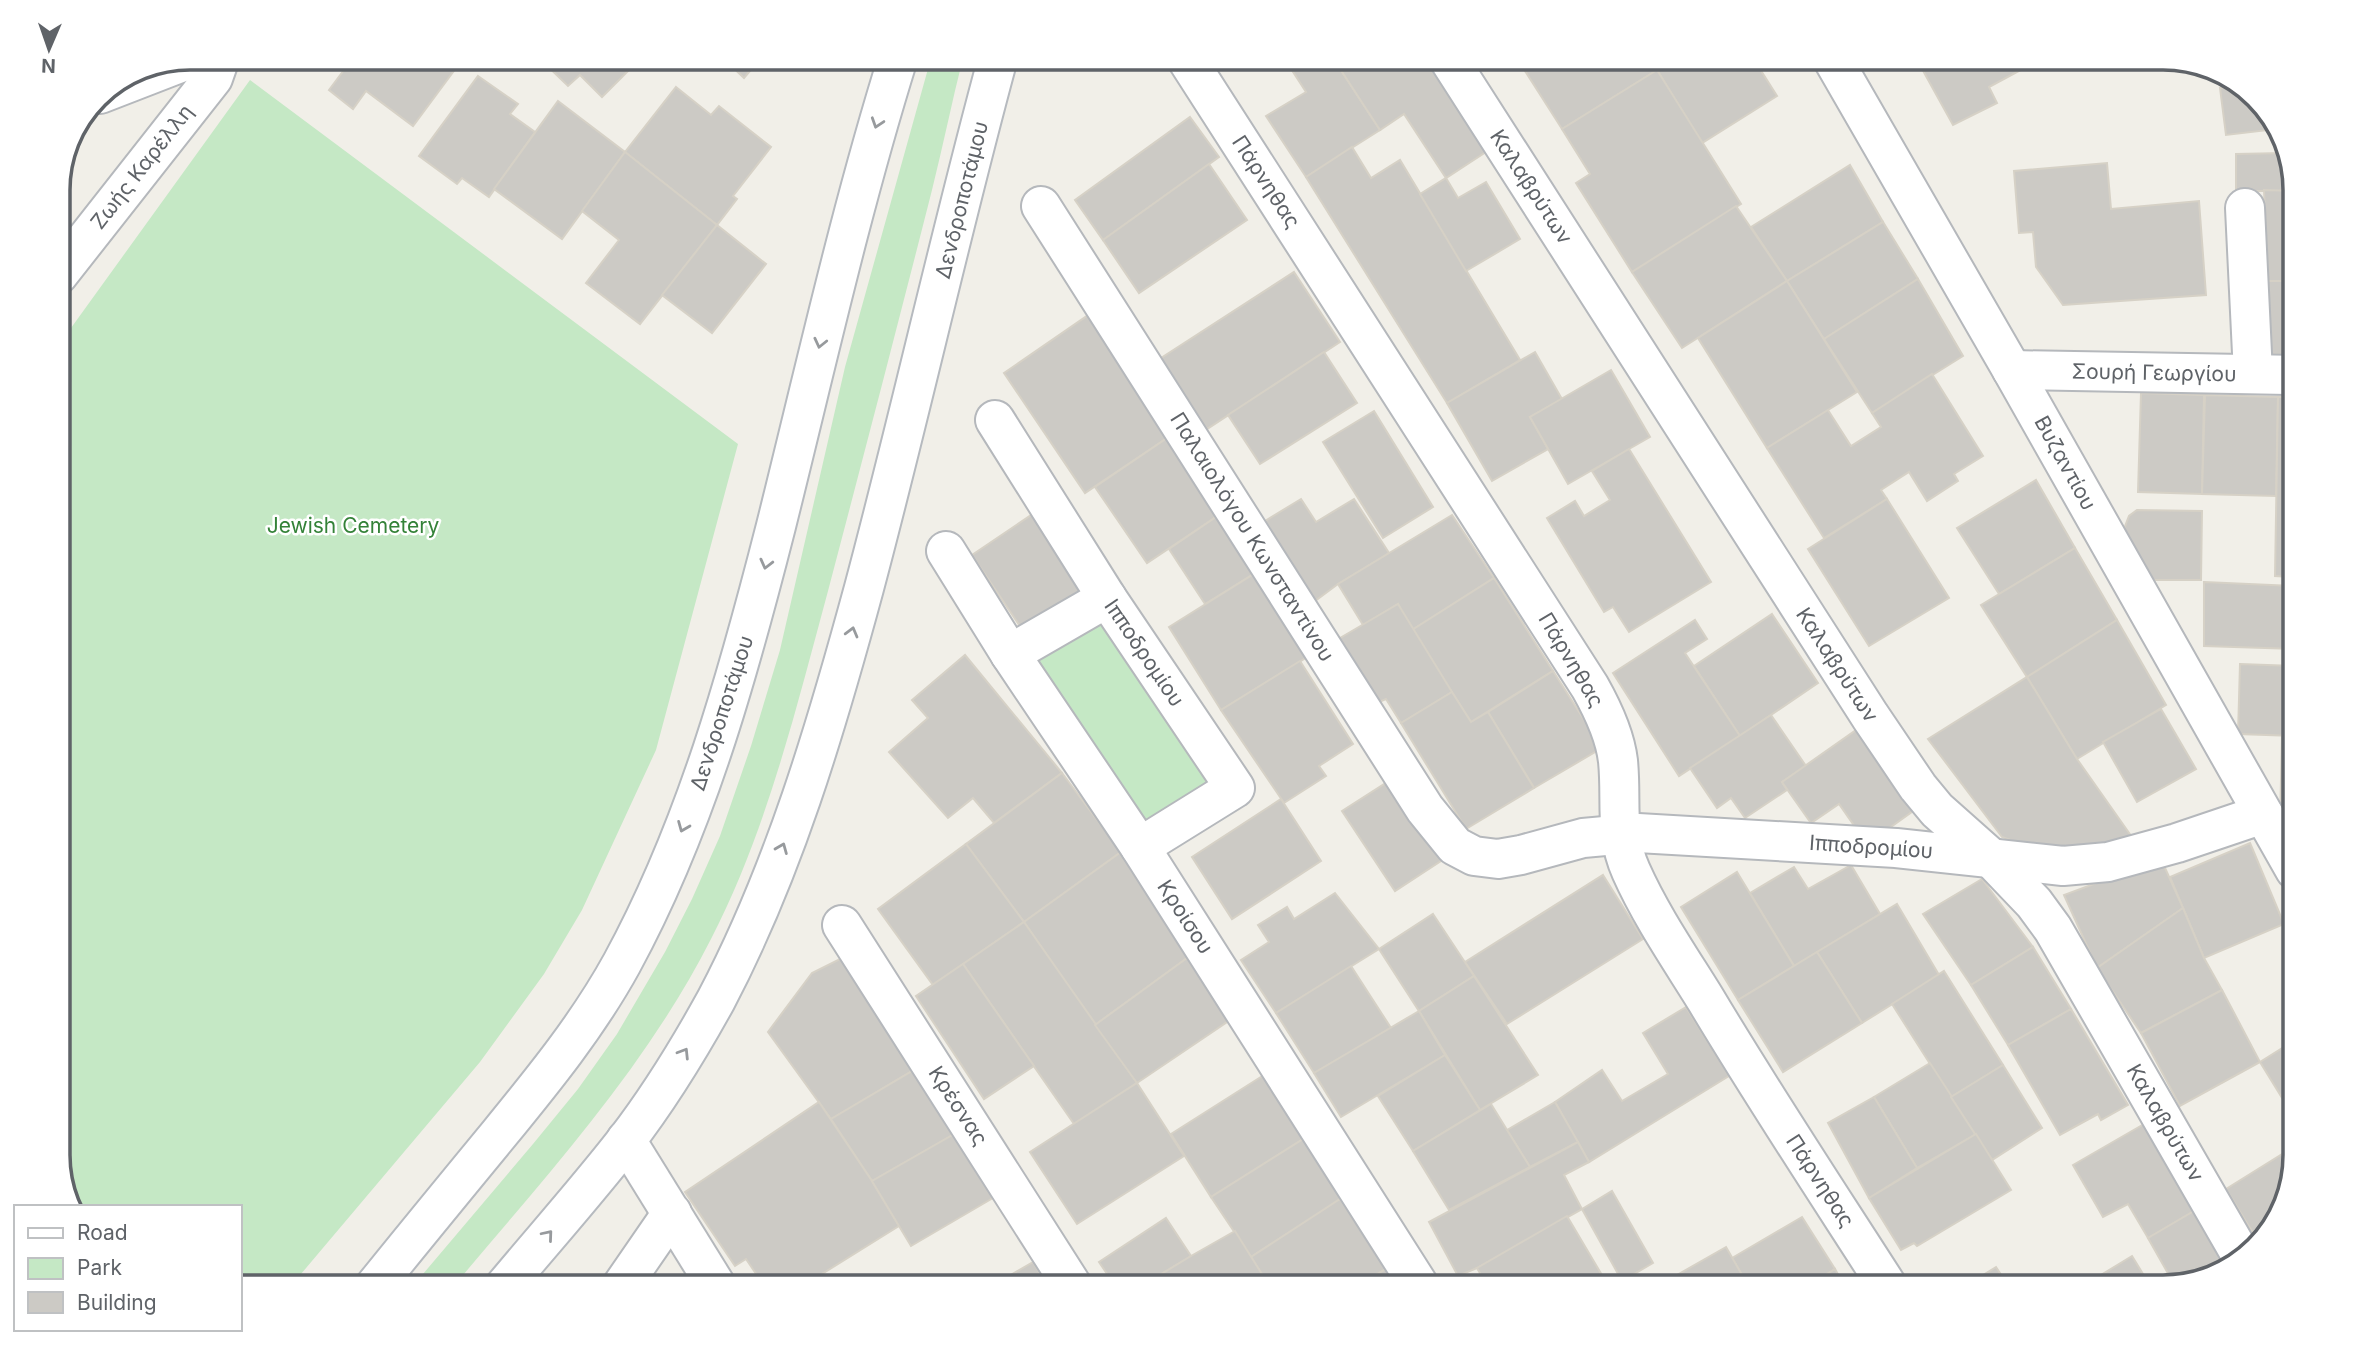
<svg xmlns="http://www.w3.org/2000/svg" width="2353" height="1345" viewBox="0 0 2353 1345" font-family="Inter,sans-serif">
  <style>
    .green { fill: #c5e8c5 }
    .building { fill: #cccac5; stroke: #d6d1c6; stroke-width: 2 }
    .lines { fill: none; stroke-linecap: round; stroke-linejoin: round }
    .minor-casing { stroke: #b5b8bc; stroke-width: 42 }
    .secondary-casing { stroke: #b6babf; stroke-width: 42 }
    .minor { stroke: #fff; stroke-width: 38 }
    .secondary { stroke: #fff; stroke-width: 38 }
    .oneway { stroke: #979a9d }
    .labels { text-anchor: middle; stroke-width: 5; stroke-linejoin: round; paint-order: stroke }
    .street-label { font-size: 21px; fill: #5f6368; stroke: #fff }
    .park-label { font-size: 21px; fill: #348238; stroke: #fff }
    .rim { fill: none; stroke: #5f6368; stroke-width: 3.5 }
  </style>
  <rect width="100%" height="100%" fill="#f1efe8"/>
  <!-- green -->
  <g class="green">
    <path d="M931,58H963C952,101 943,146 932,190C898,324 863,458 828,591C796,709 767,830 711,939C645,1069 546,1176 453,1287H412L533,1144L578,1089L617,1034L665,952L692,899L720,836L751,746L780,650L845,367Z"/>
    <path d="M250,80L738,444L656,750L582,910L544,974L480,1062L290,1287H240V1207H71L58,1163V346Z"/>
    <path d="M1107,598L1235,788L1140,847L1010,654Z"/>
  </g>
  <!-- building -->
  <g class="building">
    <path d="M353,58H451L459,64L413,126L366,91L353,109L329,90Z"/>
    <path d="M539,58H619L630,69L602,97L580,75L568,86Z"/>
    <path d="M723,58H761L744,78Z"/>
    <path d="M1284,58H1333L1380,130L1306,177L1266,116L1306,92Z"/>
    <path d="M1333,58H1430L1489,150L1446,178L1404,114L1380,130Z"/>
    <path d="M1521,58H1649L1657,70L1562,129L1518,60Z"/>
    <path d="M1649,58H1677L1657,70Z"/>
    <path d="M1677,58H1753L1777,96L1702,143L1657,70Z"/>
    <path d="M1916,58H2043L1989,87L1997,103L1953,125Z"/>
    <path d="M1657,70L1741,204L1632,272L1576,183L1590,174L1562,129Z"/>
    <path d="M478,76L518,104L510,114L535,132L489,197L462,178L457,184L419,156Z"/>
    <path d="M2239,86L2273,117L2277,129L2226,135L2220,88Z"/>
    <path d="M676,87L711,115L719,106L771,147L733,196L737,199L717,225L625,152Z"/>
    <path d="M558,101L625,152L562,239L494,189Z"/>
    <path d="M1190,117L1219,157L1103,240L1075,200Z"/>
    <path d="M1352,147L1371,178L1400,160L1520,360L1447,403L1306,177Z"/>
    <path d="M625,152L717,225L640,324L586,283L619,240L582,211Z"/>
    <path d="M2285,153L2295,182V191H2236V154Z"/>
    <path d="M2107,163L2111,209L2199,201L2206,295L2063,305L2036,267L2033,232L2019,233L2014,171Z"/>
    <path d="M1209,164L1247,220L1139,293L1103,240Z"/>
    <path d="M1850,165L1883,222L1787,281L1751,227Z"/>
    <path d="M1446,178L1458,198L1486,182L1520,239L1466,271L1420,194Z"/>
    <path d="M2264,190L2295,191V281H2268Z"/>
    <path d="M1736,206L1787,281L1682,348L1632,272Z"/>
    <path d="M1883,222L1918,279L1824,339L1787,281Z"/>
    <path d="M717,225L766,264L712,333L662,295Z"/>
    <path d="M1294,272L1340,342L1207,429L1161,358Z"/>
    <path d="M1918,279L1963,356L1872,413L1824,339Z"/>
    <path d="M1787,281L1857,392L1767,448L1698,338Z"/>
    <path d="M2268,281H2295V355L2271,354Z"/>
    <path d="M1097,309L1179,430L1085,493L1004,373Z"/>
    <path d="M1324,352L1357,403L1260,464L1228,415Z"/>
    <path d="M1535,352L1562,399L1530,417L1548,449L1492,481L1447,403Z"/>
    <path d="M1611,370L1650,437L1568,484L1530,417Z"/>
    <path d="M1932,374L1983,456L1954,474L1958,481L1927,501L1909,472L1881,490L1887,499L1824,538L1767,448L1828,410L1851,446L1881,427L1872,413Z"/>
    <path d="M2141,393L2204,395L2202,494L2138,492Z"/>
    <path d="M2205,395L2278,397L2276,496L2202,494Z"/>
    <path d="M2278,397H2295V577L2275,576Z"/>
    <path d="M1374,411L1433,507L1383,538L1323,442Z"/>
    <path d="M1179,430L1231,507L1147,563L1095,487Z"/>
    <path d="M1629,449L1711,582L1629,632L1613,607L1604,612L1547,518L1575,501L1584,516L1610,500L1592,471Z"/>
    <path d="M2036,480L2075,548L1999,594L1957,528Z"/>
    <path d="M1301,499L1316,522L1354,499L1389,553L1338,584L1315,601L1265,521Z"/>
    <path d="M1887,499L1949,598L1869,646L1808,549Z"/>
    <path d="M1040,509L1097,590L1028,638L972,555Z"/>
    <path d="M2137,510L2202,511L2201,580H2149L2124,529L2129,516Z"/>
    <path d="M1219,515L1257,572L1205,604L1169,549Z"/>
    <path d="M1452,515L1494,578L1412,630L1398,604L1363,625L1338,584Z"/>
    <path d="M2075,548L2117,620L2027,677L1981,605Z"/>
    <path d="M1257,572L1309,656L1221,710L1169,627Z"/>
    <path d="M1494,578L1553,671L1471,722L1412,630Z"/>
    <path d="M2204,582L2295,586V649L2204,646Z"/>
    <path d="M1398,604L1452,692L1401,723L1386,699L1379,702L1340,638Z"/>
    <path d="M1772,614L1818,683L1740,736L1694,666Z"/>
    <path d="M1695,620L1707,639L1685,653L1740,736L1679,776L1613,673Z"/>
    <path d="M2117,620L2166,705L2077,759L2027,677Z"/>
    <path d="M965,655L1062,773L994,823L973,798L948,818L889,752L928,718L912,700Z"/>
    <path d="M1300,661L1353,744L1319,766L1326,776L1284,803L1221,710Z"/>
    <path d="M2240,664L2295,666V736L2238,734Z"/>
    <path d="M1553,671L1602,748L1534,788L1488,712Z"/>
    <path d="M2027,677L2077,759L2139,847L2041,851L2002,837L1928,739Z"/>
    <path d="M1452,692L1471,722L1488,712L1534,788L1466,829L1401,723Z"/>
    <path d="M2161,709L2196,769L2137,802L2103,742Z"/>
    <path d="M1771,715L1806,766L1782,782L1787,790L1745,818L1731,798L1717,808L1690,768Z"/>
    <path d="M1859,728L1916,809L1867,844L1839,804L1811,823L1782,782Z"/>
    <path d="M2282,736H2295V824H2280Z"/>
    <path d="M1062,773L1121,852L1024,922L966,844Z"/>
    <path d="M1389,781L1441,861L1395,891L1342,811Z"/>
    <path d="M1281,799L1321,861L1232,919L1192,857Z"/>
    <path d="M2250,843L2284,924L2204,958L2170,877Z"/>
    <path d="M966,844L1024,922L933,985L878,909Z"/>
    <path d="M1121,852L1194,953L1095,1025L1024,922Z"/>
    <path d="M2161,859L2183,908L2097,968L2064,895Z"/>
    <path d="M1851,865L1880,914L1794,966L1750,893L1794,867L1808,889Z"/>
    <path d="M1737,872L1794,966L1738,1000L1681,907Z"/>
    <path d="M1603,875L1643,939L1507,1024L1465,962Z"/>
    <path d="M1982,879L2033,947L1971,985L1923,914Z"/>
    <path d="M1335,893L1379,949L1276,1013L1241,960L1269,942L1258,925L1287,907L1294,919Z"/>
    <path d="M1897,904L1939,975L1862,1023L1817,952Z"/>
    <path d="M2183,908L2204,958L2222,990L2141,1033L2097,968Z"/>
    <path d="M1433,914L1474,976L1419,1011L1379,949Z"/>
    <path d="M1024,922L1137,1083L1074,1124L963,964Z"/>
    <path d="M2033,947L2071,1009L2008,1045L1971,985Z"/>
    <path d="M1817,952L1862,1023L1783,1072L1738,1000Z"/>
    <path d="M1194,953L1239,1014L1137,1083L1095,1025Z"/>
    <path d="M842,958L912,1071L831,1119L768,1032L812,973Z"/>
    <path d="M963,964L1034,1066L984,1099L916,996Z"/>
    <path d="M1351,966L1391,1028L1314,1073L1276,1013Z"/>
    <path d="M1944,971L2003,1065L1951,1097L1892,1004Z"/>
    <path d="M1474,976L1538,1075L1480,1110L1419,1011Z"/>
    <path d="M2222,990L2260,1062L2180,1106L2141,1033Z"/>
    <path d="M1686,1007L1729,1076L1589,1162L1555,1102L1602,1070L1622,1101L1668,1074L1643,1033Z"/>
    <path d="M2071,1009L2128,1105L2101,1120L2098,1114L2060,1135L2008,1045Z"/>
    <path d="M1419,1011L1445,1055L1341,1117L1314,1073Z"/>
    <path d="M2295,1040V1119L2260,1062Z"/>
    <path d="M1445,1055L1480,1110L1413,1151L1378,1096Z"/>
    <path d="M1930,1063L1976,1134L1917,1168L1874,1097Z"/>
    <path d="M2003,1065L2042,1128L1992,1160L1951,1097Z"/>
    <path d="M919,1067L956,1133L872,1181L831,1119Z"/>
    <path d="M1267,1073L1308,1136L1211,1197L1171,1134Z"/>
    <path d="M1137,1083L1184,1156L1077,1224L1030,1152Z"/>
    <path d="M1874,1097L1917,1168L1869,1198L1828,1123Z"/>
    <path d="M819,1102L872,1181L899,1226L801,1287H765L746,1259L735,1266L685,1192Z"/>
    <path d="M1555,1102L1578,1142L1530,1167L1507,1130Z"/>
    <path d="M1491,1104L1530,1167L1449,1210L1413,1151Z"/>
    <path d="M2144,1124L2194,1211L2148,1238L2128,1204L2103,1217L2073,1165Z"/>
    <path d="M956,1133L993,1198L911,1246L872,1181Z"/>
    <path d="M1976,1134L2011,1190L1917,1246L1914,1243L1901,1250L1869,1198Z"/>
    <path d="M1308,1136L1346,1196L1251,1257L1211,1197Z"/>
    <path d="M1578,1142L1589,1162L1564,1175L1582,1209L1477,1268L1458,1276L1429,1222Z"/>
    <path d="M2295,1146V1155L2278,1221L2258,1241L2226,1189Z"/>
    <path d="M1612,1191L1653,1263L1622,1281L1582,1209Z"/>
    <path d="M1340,1199L1386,1269L1355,1287H1270L1251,1257Z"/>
    <path d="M2194,1211L2228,1269L2174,1284L2148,1238Z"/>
    <path d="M1567,1216L1609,1287H1488L1477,1268Z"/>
    <path d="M1802,1217L1835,1269L1807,1287H1749L1732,1258Z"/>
    <path d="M1166,1218L1191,1256L1140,1287H1116L1099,1262Z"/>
    <path d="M1235,1231L1270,1287H1140L1191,1256Z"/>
    <path d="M1726,1247L1749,1287H1675L1670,1279Z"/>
    <path d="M2132,1256L2151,1287H2084L2083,1286Z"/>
    <path d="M1033,1262L1048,1287H990Z"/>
    <path d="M1996,1267L2009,1287H1964Z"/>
    <path d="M1386,1269L1413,1287H1355Z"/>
    <path d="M1835,1269L1845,1287H1807Z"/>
  </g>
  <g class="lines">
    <defs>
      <g id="minor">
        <path d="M1186,58L1590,687C1603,710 1615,735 1618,761C1622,801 1614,833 1631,871C1651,916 1680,958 1706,1000C1764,1097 1827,1192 1888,1287"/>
        <path d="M1448,58L1870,716L1918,787L1937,810L1991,858L2034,903L2053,929L2242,1257"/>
        <path d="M1832,58L2012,370L2295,870"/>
        <path d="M100,94L193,58"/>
        <path d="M1041,206L1425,809L1455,846L1474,856L1498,859L1521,855L1583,838L1638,833L1896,848L2063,866L2108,862L2177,843L2263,814"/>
        <path d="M2245,208L2253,374"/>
        <path d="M58,275L213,78L220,58"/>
        <path d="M2012,370L2295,375"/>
        <path d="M995,420L1107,598L1235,788L1140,847"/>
        <path d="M946,551L1010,654L1140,847L1420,1287"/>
        <path d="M1010,654L1107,598"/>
        <path d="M842,925L1073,1287"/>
        <path d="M626,1140L717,1287"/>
        <path d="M621,1287L672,1213"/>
      </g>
      <g id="secondary">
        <path d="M374,1287C415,1236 457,1185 499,1134C544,1079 588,1025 622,963C696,827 738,675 776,526C815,370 850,212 898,58"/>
        <path d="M504,1287C544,1239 586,1192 625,1142C659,1098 689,1049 716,1000C784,871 826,728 864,588C911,412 950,234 998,58"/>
      </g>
    </defs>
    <!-- minor casing -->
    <use href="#minor" class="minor-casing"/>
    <!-- secondary casing -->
    <use href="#secondary" class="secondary-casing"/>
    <!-- minor -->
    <use href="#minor" class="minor"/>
    <!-- secondary -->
    <use href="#secondary" class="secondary"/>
  </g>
  <!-- one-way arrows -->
  <defs><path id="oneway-chevron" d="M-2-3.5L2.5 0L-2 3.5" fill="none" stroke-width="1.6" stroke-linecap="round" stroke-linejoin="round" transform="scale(1.75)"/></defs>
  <g class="oneway">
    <use href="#oneway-chevron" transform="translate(877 123) rotate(108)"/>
    <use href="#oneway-chevron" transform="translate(820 343) rotate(103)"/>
    <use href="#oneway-chevron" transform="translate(766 564) rotate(104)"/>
    <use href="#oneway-chevron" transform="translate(852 632) rotate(-75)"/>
    <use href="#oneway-chevron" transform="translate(683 827) rotate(112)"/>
    <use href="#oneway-chevron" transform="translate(782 848) rotate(-68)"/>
    <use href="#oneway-chevron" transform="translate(684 1053) rotate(-58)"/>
    <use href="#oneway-chevron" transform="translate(548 1235) rotate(-50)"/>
  </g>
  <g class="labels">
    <!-- street labels -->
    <g class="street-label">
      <text transform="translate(142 167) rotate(-52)" y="7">Ζωής Καρέλλη</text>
      <text transform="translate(1266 182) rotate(57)" y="7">Πάρνηθας</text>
      <text transform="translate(1531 187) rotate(57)" y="7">Καλαβρύτων</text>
      <text transform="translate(962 200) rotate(-76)" y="7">Δενδροποτάμου</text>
      <text transform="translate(2154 373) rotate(1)" y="7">Σουρή Γεωργίου</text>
      <text transform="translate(2065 463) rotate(61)" y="7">Βυζαντίου</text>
      <text transform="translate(1252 537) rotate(58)" y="7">Παλαιολόγου Κωνσταντίνου</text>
      <text transform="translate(1144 653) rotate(56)" y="7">Ιπποδρομίου</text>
      <text transform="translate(1571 660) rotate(59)" y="7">Πάρνηθας</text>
      <text transform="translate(1837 665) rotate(57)" y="7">Καλαβρύτων</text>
      <text transform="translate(722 713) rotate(-72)" y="7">Δενδροποτάμου</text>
      <text transform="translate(1871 847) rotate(4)" y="7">Ιπποδρομίου</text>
      <text transform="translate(1185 917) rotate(57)" y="7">Κροίσου</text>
      <text transform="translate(958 1106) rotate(57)" y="7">Κρέσνας</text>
      <text transform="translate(2165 1123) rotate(60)" y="7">Καλαβρύτων</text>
      <text transform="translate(1820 1181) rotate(57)" y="7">Πάρνηθας</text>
    </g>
    <!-- park labels -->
    <g class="park-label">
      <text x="353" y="533">Jewish Cemetery</text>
    </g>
  </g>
  <!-- crop -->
  <path d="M0 0H2353V1345H0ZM190 70H2163A120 120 0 0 1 2283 190V1155A120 120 0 0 1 2163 1275H190A120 120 0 0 1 70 1155V190A120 120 0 0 1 190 70Z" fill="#fff" fill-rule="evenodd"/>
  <path class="rim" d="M190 70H2163A120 120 0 0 1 2283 190V1155A120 120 0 0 1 2163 1275H190A120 120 0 0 1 70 1155V190A120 120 0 0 1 190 70Z"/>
  <!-- legend -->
  <rect x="14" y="1205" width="228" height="126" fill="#ffffff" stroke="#bfc1c3" stroke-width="2"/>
  <rect x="28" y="1228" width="35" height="10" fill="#ffffff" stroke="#bfc1c3" stroke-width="2"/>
  <text x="77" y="1240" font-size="21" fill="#5f6368">Road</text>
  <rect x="28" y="1258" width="35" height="21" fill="#c5e8c5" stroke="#bfc1c3" stroke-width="2"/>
  <text x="77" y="1275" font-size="21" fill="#5f6368">Park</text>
  <rect x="28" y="1292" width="35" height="21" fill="#cccac5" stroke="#bfc1c3" stroke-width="2"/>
  <text x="77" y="1310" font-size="21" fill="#5f6368">Building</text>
  <!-- north arrow -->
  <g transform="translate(49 49) rotate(182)" stroke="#ffffff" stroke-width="5" paint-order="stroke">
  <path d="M0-5L12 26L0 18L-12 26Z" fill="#5f6368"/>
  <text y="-10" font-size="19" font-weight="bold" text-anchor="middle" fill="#5f6368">N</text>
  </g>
</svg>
